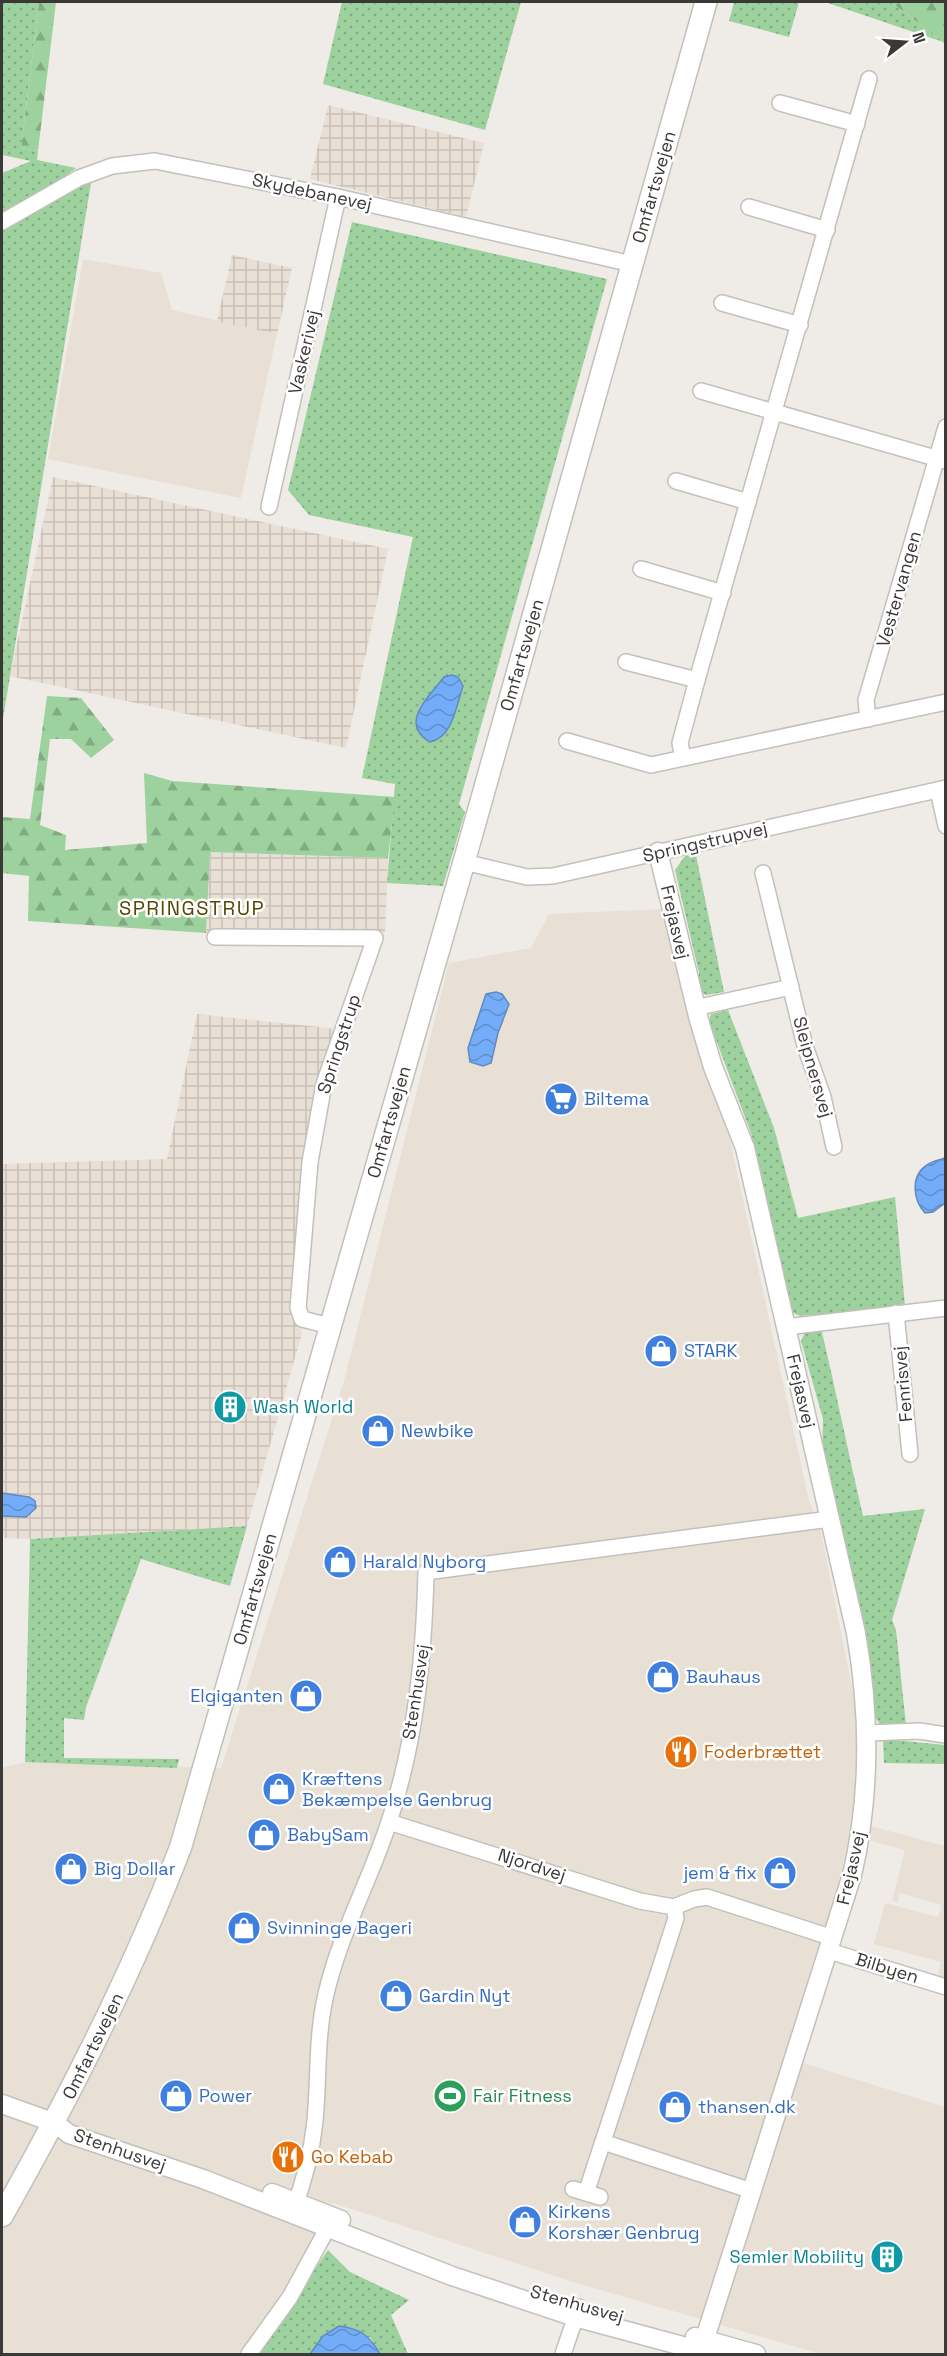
<svg xmlns="http://www.w3.org/2000/svg" width="947" height="2356" viewBox="0 0 947 2356" font-family="'Space Grotesk',sans-serif">
  <style>
    .built { fill: #e8dfd5 }
    .industrial { fill: url(#industrial-grid) }
    .grass { fill: url(#grass-dots) }
    .forest { fill: url(#forest-firs) }
    .water { fill: url(#water-waves); stroke: #628ac0; stroke-width: 1.5 }
    .lines { fill: none; stroke-linecap: round; stroke-linejoin: round }
    .minor-casing { stroke: #c3c0bb; stroke-width: 18 }
    .tertiary-casing { stroke: #c3c0bb; stroke-width: 21 }
    .secondary-casing { stroke: #c3c0bb; stroke-width: 24 }
    .minor { stroke: #fff; stroke-width: 15 }
    .tertiary { stroke: #fff; stroke-width: 18 }
    .secondary { stroke: #fff; stroke-width: 21 }
    .labels { text-anchor: middle; stroke-width: 5; stroke-linejoin: round; paint-order: stroke }
    .street-label { font-size: 18px; fill: #3b3938; stroke: #fff }
    .shop-label { font-size: 18px; fill: #366cbe; stroke: #fff; text-anchor: start }
    .culture-label { font-size: 18px; fill: #0d838f; stroke: #fff; text-anchor: start }
    .food-label { font-size: 18px; fill: #c56008; stroke: #fff; text-anchor: start }
    .leisure-label { font-size: 18px; fill: #27864d; stroke: #fff; text-anchor: start }
    .neighbourhood-label { font-size: 20px; letter-spacing: 1.5px; fill: #564704; stroke: #fff }
  </style>
  <defs>
    <pattern id="industrial-grid" width="8" height="8" patternUnits="userSpaceOnUse" patternTransform="scale(1.5)"><rect width="8" height="8" fill="#e8dfd5"/><path d="M0 4h8M4 0v8" fill="none" stroke="#c8c0b8"/></pattern>
    <pattern id="grass-dots" width="8" height="8" patternUnits="userSpaceOnUse" patternTransform="scale(1.5)"><rect width="8" height="8" fill="#9dd19e"/><path d="M2 2h.1M6 6h.1" fill="none" stroke="#81ab82" stroke-width="1.8" stroke-linecap="round"/></pattern>
    <pattern id="forest-firs" width="22" height="20" patternUnits="userSpaceOnUse" patternTransform="scale(1.5)"><rect width="22" height="20" fill="#9dd19e"/><path d="M5 1l3.5 6h-7zM16 11l3.5 6h-7z" fill="#81ab82"/></pattern>
    <pattern id="water-waves" width="16" height="10" patternUnits="userSpaceOnUse" patternTransform="scale(1.5)"><rect width="16" height="10" fill="#73adfa"/><path d="M0 5q4-4 8 0t8 0" fill="none" stroke="#608ecb"/></pattern>
  </defs>
  <rect width="100%" height="100%" fill="#efebe6"/>
  <!-- built -->
  <g class="built">
    <path d="M83,259L161,273L172,310L277,334L241,498L48,459Z"/>
    <path d="M663,909L726,1122L809,1501L819,1523L860,1727L852,1825L825,1943L787,2058L945,2107V2354H821L573,2282L333,2203L275,2309L240,2354H2V1768L25,1762L221,1768L344,1381L449,963L531,948L549,914Z"/>
    <path d="M870,1826L945,1846V1978L938,1976L941,1962L874,1944L885,1903L938,1917L942,1905L900,1893L898,1902L892,1901L905,1850L867,1840Z"/>
  </g>
  <!-- industrial -->
  <g class="industrial">
    <path d="M328,105L484,143L466,217L310,179Z"/>
    <path d="M232,255L292,268L277,334L217,321Z"/>
    <path d="M53,477L388,549L346,748L10,676Z"/>
    <path d="M210,852L388,858L385,933H206Z"/>
    <path d="M197,1014L337,1029L297,1244L302,1333L247,1526L30,1539L2,1538V1164L167,1159Z"/>
  </g>
  <!-- grass -->
  <g class="grass">
    <path d="M2,2H39L21,148L38,151L37,160L76,168L54,185L2,218V173L31,161L2,155Z"/>
    <path d="M342,2H521L485,130L323,84Z"/>
    <path d="M734,2H799L789,37L729,21Z"/>
    <path d="M825,2H891L943,42Z"/>
    <path d="M92,177L2,725V227Z"/>
    <path d="M352,222L607,279L459,804L465,812L443,886L387,883L395,784L362,778L413,537L309,515L288,490Z"/>
    <path d="M696,855L724,992L706,995L702,992L698,976L699,973L675,870L685,856Z"/>
    <path d="M728,1010L774,1128L798,1218L895,1197L905,1306L800,1316L793,1313L752,1136L709,1021L711,1014Z"/>
    <path d="M821,1328C836,1390 848,1453 863,1516L925,1509L892,1620L896,1630L906,1725L880,1724L873,1714L822,1457L823,1419L801,1341L806,1330Z"/>
    <path d="M247,1526L230,1586L141,1559L86,1707L84,1720L64,1718V1758L179,1759L177,1768L25,1762L30,1539Z"/>
    <path d="M883,1739L945,1745V1764L884,1763Z"/>
    <path d="M328,2250L350,2272L409,2300L391,2315L408,2354H380L370,2337L323,2336L310,2354H256Z"/>
  </g>
  <!-- forest -->
  <g class="forest">
    <path d="M39,2H56L38,151L21,148Z"/>
    <path d="M891,2H945V45L943,42Z"/>
    <path d="M47,696L81,698L114,740L91,758L71,739H50L40,825L66,835L65,850L147,843L144,773L172,781L395,797L388,858L210,852L206,933L28,921L29,876L2,873V817L30,819Z"/>
  </g>
  <!-- water -->
  <g class="water">
    <path d="M452,675L458,677L463,686C456,706 453,737 430,742C398,723 429,697 444,677Z"/>
    <path d="M496,992L502,994L509,1004L498,1033L491,1063L483,1066L470,1062L468,1048L486,994Z"/>
    <path d="M945,1158V1203L933,1212L925,1213C913,1200 910,1176 927,1165C932,1161 940,1160 945,1158Z"/>
    <path d="M2,1493L29,1497L35,1501L36,1508L26,1517L2,1516Z"/>
    <path d="M339,2326C361,2329 369,2335 380,2354H310L323,2336Z"/>
  </g>
  <g class="lines">
    <defs>
      <g id="minor">
        <path d="M780,103L857,124"/>
        <path d="M749,207L827,230"/>
        <path d="M2,222L79,178L112,166L155,161L338,197L632,264"/>
        <path d="M722,303L800,325"/>
        <path d="M701,391L946,461"/>
        <path d="M676,481L748,502"/>
        <path d="M269,507L338,197"/>
        <path d="M641,569L723,593"/>
        <path d="M626,662L697,680"/>
        <path d="M868,719L866,700L946,427"/>
        <path d="M567,741L651,765L946,702"/>
        <path d="M683,758L680,743L697,680L869,79"/>
        <path d="M938,790L946,826"/>
        <path d="M464,862L527,877L553,876L946,788"/>
        <path d="M763,873L805,1046L823,1097L834,1147"/>
        <path d="M215,937L375,938L324,1084L310,1162L298,1308L302,1319L330,1326"/>
        <path d="M695,1008L791,987"/>
        <path d="M896,1313L910,1454"/>
        <path d="M786,1327L946,1308"/>
        <path d="M868,1733L919,1731L946,1735"/>
        <path d="M389,1822L640,1901L674,1907"/>
        <path d="M829,1951L946,1987"/>
        <path d="M603,2142L752,2191"/>
        <path d="M573,2189L600,2197"/>
        <path d="M586,2193L659,1971L676,1918L674,1907L694,1899L707,1897L833,1938"/>
        <path d="M292,2213C303,2185 312,2151 315,2121C319,2078 316,2037 326,1994C340,1933 371,1879 390,1819C416,1739 424,1656 426,1572L830,1519"/>
        <path d="M249,2354L290,2297L332,2220"/>
        <path d="M563,2354L579,2307"/>
      </g>
      <g id="tertiary">
        <path d="M658,852L699,1020L713,1067L745,1148L856,1633C870,1714 871,1794 852,1875L701,2351"/>
        <path d="M2,2104L55,2123L69,2134L203,2179L452,2276L575,2317L712,2354"/>
        <path d="M272,2193L341,2220"/>
        <path d="M695,2337L756,2354"/>
      </g>
      <path id="secondary" d="M2,2216C70,2096 132,1974 181,1846L464,862L706,2"/>
    </defs>
    <!-- minor casing -->
    <use href="#minor" class="minor-casing"/>
    <!-- tertiary casing -->
    <use href="#tertiary" class="tertiary-casing"/>
    <!-- secondary casing -->
    <use href="#secondary" class="secondary-casing"/>
    <!-- minor -->
    <use href="#minor" class="minor"/>
    <!-- tertiary -->
    <use href="#tertiary" class="tertiary"/>
    <!-- secondary -->
    <use href="#secondary" class="secondary"/>
  </g>
  <!-- icons -->
  <defs>
    <symbol id="supermarket-disc" viewBox="-11 -11 22 22"><circle r="9.5" fill="#3f7fe0" stroke="#fff"/><path d="M-6-5.5h2.5l.6 2H6L4.5 2H-2.5L-4.4-4H-6ZM-1.5 3.2a1.3 1.3 0 1 0 .1 0ZM3 3.2a1.3 1.3 0 1 0 .1 0Z" fill="#fff"/></symbol>
    <symbol id="shop-disc" viewBox="-11 -11 22 22"><circle r="9.5" fill="#3f7fe0" stroke="#fff"/><path d="M-5-2.5h2.3a2.7 3.5 0 0 1 5.4 0H5L5.5 6h-11ZM-1.5-2.5h3a1.5 2.3 0 0 0-3 0Z" fill="#fff"/></symbol>
    <symbol id="building-disc" viewBox="-11 -11 22 22"><circle r="9.5" fill="#0f9aa8" stroke="#fff"/><path d="M-4-6H4V6H1V3H-1V6H-4ZM-2.5-4.3h1.7v1.8h-1.7ZM.8-4.3h1.7v1.8H.8ZM-2.5-1h1.7V.8h-1.7ZM.8-1h1.7V.8H.8Z" fill="#fff"/></symbol>
    <symbol id="restaurant-disc" viewBox="-11 -11 22 22"><circle r="9.5" fill="#e8710a" stroke="#fff"/><path d="M-5-6h1v4h1v-4h1v4h1v-4h1v5L-1.5 .5V6h-2V.5L-5-1ZM5-6V6H3V1.5H1.5Q1.5-4 5-6Z" fill="#fff"/></symbol>
    <symbol id="stadium-disc" viewBox="-11 -11 22 22"><circle r="9.5" fill="#2e9e5b" stroke="#fff"/><path d="M0-5a6.5 5 0 1 0 0 10a6.5 5 0 1 0 0-10ZM-3.5-1.8h7v3.6h-7Z" fill="#fff"/></symbol>
  </defs>
  <g fill-rule="evenodd">
    <use href="#supermarket-disc" x="542" y="1080" width="38" height="38"/>
    <use href="#shop-disc" x="642" y="1332" width="38" height="38"/>
    <use href="#building-disc" x="211" y="1388" width="38" height="38"/>
    <use href="#shop-disc" x="359" y="1412" width="38" height="38"/>
    <use href="#shop-disc" x="321" y="1543" width="38" height="38"/>
    <use href="#shop-disc" x="644" y="1658" width="38" height="38"/>
    <use href="#shop-disc" x="287" y="1677" width="38" height="38"/>
    <use href="#restaurant-disc" x="662" y="1733" width="38" height="38"/>
    <use href="#shop-disc" x="260" y="1770" width="38" height="38"/>
    <use href="#shop-disc" x="245" y="1816" width="38" height="38"/>
    <use href="#shop-disc" x="52" y="1850" width="38" height="38"/>
    <use href="#shop-disc" x="761" y="1854" width="38" height="38"/>
    <use href="#shop-disc" x="225" y="1909" width="38" height="38"/>
    <use href="#shop-disc" x="377" y="1977" width="38" height="38"/>
    <use href="#shop-disc" x="157" y="2077" width="38" height="38"/>
    <use href="#stadium-disc" x="431" y="2077" width="38" height="38"/>
    <use href="#shop-disc" x="656" y="2088" width="38" height="38"/>
    <use href="#restaurant-disc" x="269" y="2138" width="38" height="38"/>
    <use href="#shop-disc" x="506" y="2203" width="38" height="38"/>
    <use href="#building-disc" x="868" y="2238" width="38" height="38"/>
  </g>
  <g class="labels">
    <!-- street labels -->
    <g class="street-label">
      <text transform="translate(654 187) rotate(-74)" y="6">Omfartsvejen</text>
      <text transform="translate(312 192) rotate(12)" y="6">Skydebanevej</text>
      <text transform="translate(304 352) rotate(-77)" y="6">Vaskerivej</text>
      <text transform="translate(899 589) rotate(-74)" y="6">Vestervangen</text>
      <text transform="translate(522 655) rotate(-74)" y="6">Omfartsvejen</text>
      <text transform="translate(705 842) rotate(-13)" y="6">Springstrupvej</text>
      <text transform="translate(675 922) rotate(77)" y="6">Frejasvej</text>
      <text transform="translate(339 1044) rotate(-72)" y="6">Springstrup</text>
      <text transform="translate(813 1067) rotate(74)" y="6">Sleipnersvej</text>
      <text transform="translate(389 1122) rotate(-74)" y="6">Omfartsvejen</text>
      <text transform="translate(903 1384) rotate(-95)" y="6">Fenrisvej</text>
      <text transform="translate(801 1391) rotate(77)" y="6">Frejasvej</text>
      <text transform="translate(255 1589) rotate(-74)" y="6">Omfartsvejen</text>
      <text transform="translate(416 1692) rotate(-81)" y="6">Stenhusvej</text>
      <text transform="translate(532 1865) rotate(18)" y="6">Njordvej</text>
      <text transform="translate(851 1868) rotate(-77)" y="6">Frejasvej</text>
      <text transform="translate(887 1968) rotate(17)" y="6">Bilbyen</text>
      <text transform="translate(93 2046) rotate(-64)" y="6">Omfartsvejen</text>
      <text transform="translate(120 2150) rotate(19)" y="6">Stenhusvej</text>
      <text transform="translate(577 2304) rotate(16)" y="6">Stenhusvej</text>
    </g>
    <!-- shop labels -->
    <g class="shop-label">
      <text x="584" y="1105">Biltema</text>
      <text x="684" y="1357">STARK</text>
      <text x="401" y="1437">Newbike</text>
      <text x="363" y="1568">Harald Nyborg</text>
      <text x="686" y="1683">Bauhaus</text>
      <text x="283" y="1702" text-anchor="end">Elgiganten</text>
      <text x="302" y="1785">Kræftens<tspan x="302" dy="21">Bekæmpelse Genbrug</tspan></text>
      <text x="287" y="1841">BabySam</text>
      <text x="94" y="1875">Big Dollar</text>
      <text x="757" y="1879" text-anchor="end">jem &amp; fix</text>
      <text x="267" y="1934">Svinninge Bageri</text>
      <text x="419" y="2002">Gardin Nyt</text>
      <text x="199" y="2102">Power</text>
      <text x="698" y="2113">thansen.dk</text>
      <text x="548" y="2218">Kirkens<tspan x="548" dy="21">Korshær Genbrug</tspan></text>
    </g>
    <!-- culture labels -->
    <g class="culture-label">
      <text x="253" y="1413">Wash World</text>
      <text x="864" y="2263" text-anchor="end">Semler Mobility</text>
    </g>
    <!-- food labels -->
    <g class="food-label">
      <text x="704" y="1758">Foderbrættet</text>
      <text x="311" y="2163">Go Kebab</text>
    </g>
    <!-- leisure labels -->
    <g class="leisure-label">
      <text x="473" y="2102">Fair Fitness</text>
    </g>
    <!-- neighbourhood labels -->
    <g class="neighbourhood-label">
      <text x="192" y="915">SPRINGSTRUP</text>
    </g>
  </g>
  <!-- border -->
  <rect width="947" height="2356" fill="none" stroke="#3b3938" stroke-width="6"/>
  <!-- north arrow -->
  <g transform="translate(905 42) rotate(73)" stroke="#ffffff" stroke-width="4.5" paint-order="stroke">
  <path d="M0-4.5L10 22L0 15L-10 22Z" fill="#3b3938"/>
  <text y="-9" font-size="16" font-weight="bold" text-anchor="middle" fill="#3b3938">N</text>
  </g>
</svg>
